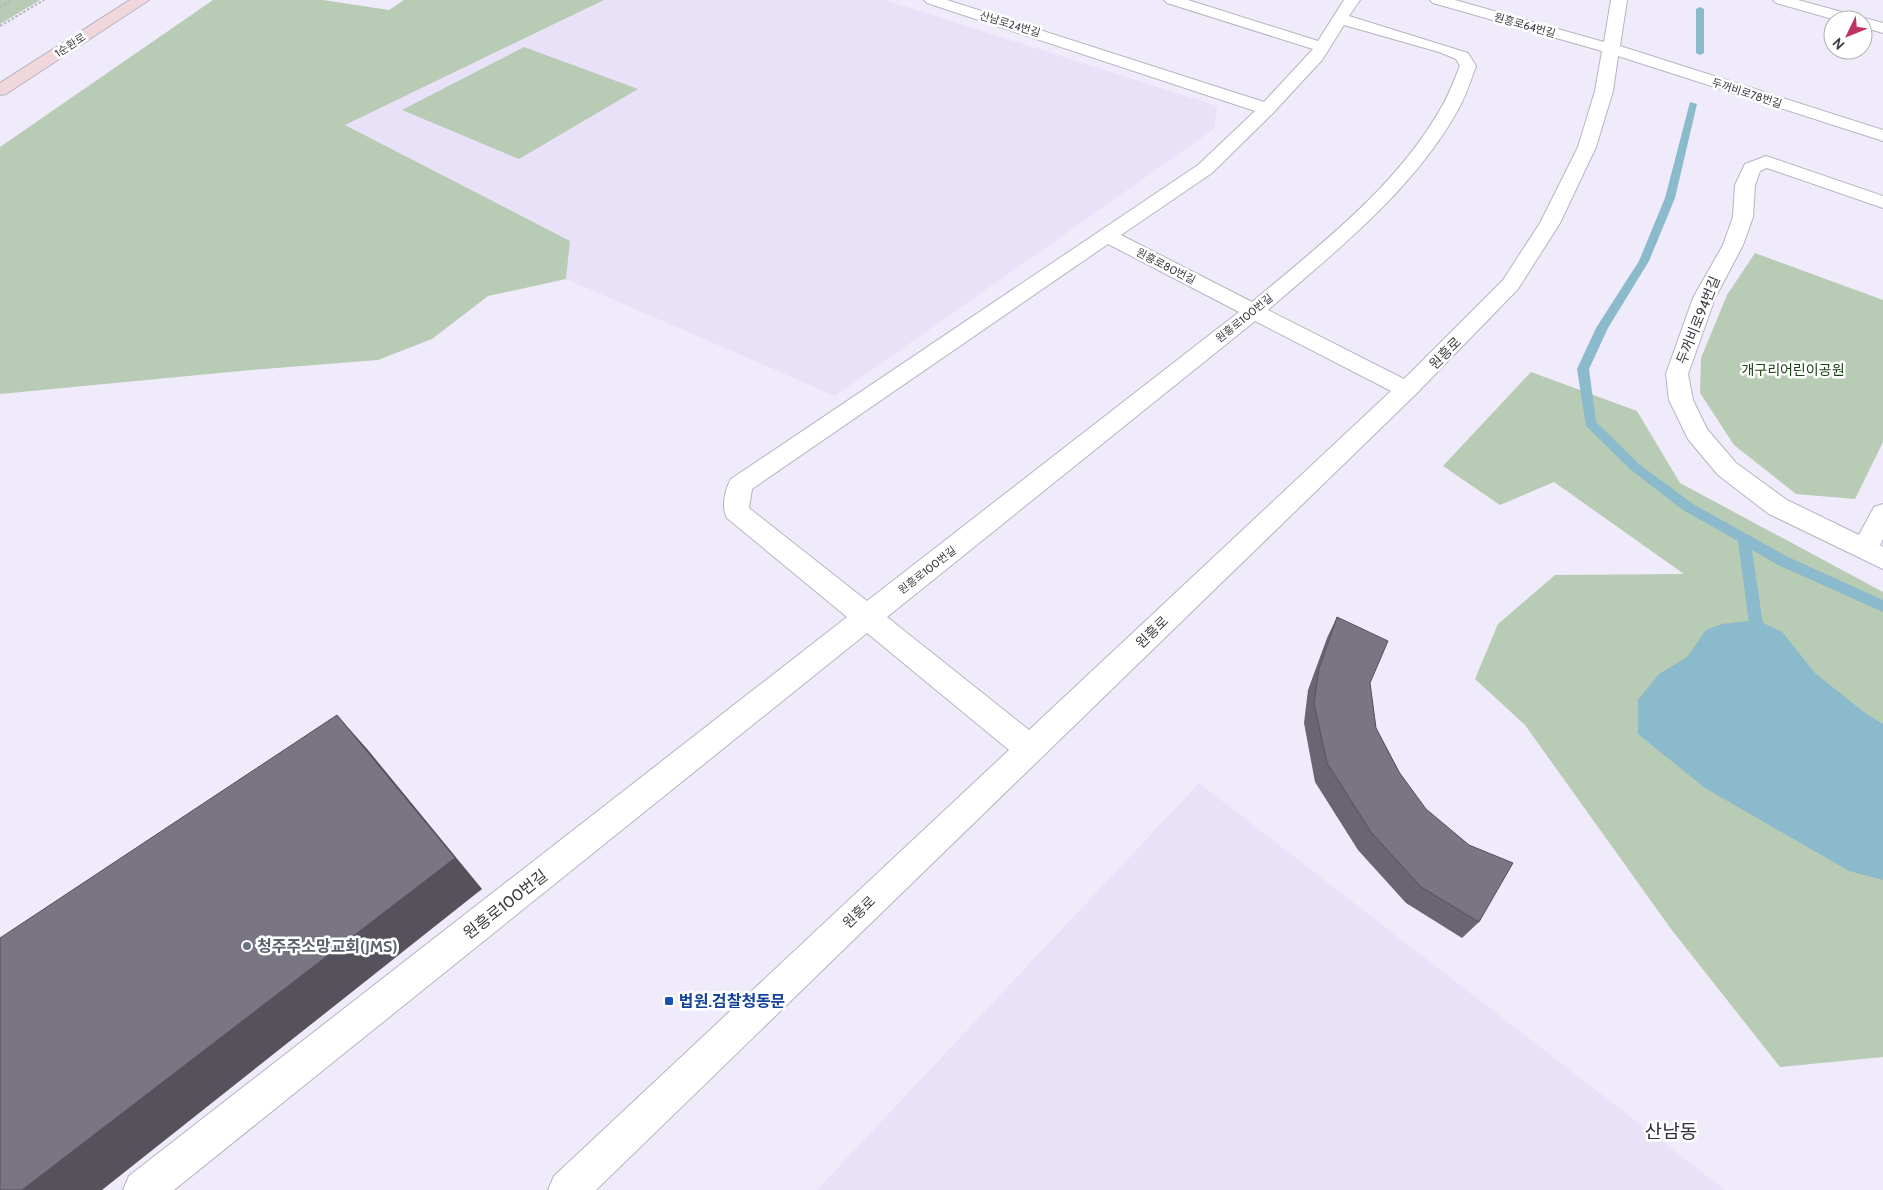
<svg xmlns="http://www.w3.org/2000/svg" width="1883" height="1190" viewBox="0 0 1883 1190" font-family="Cabin,'Noto Sans KR',sans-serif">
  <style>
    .built { fill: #e9e1f8 }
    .green { fill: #b8cbb4 }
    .water { fill: #8bbacc }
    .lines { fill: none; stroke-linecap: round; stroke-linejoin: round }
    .stream { fill: #8bbacc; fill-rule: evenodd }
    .minor-casing { stroke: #b8b3c2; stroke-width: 2 }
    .secondary-casing { stroke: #b8b3c2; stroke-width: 2 }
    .path { stroke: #b7b3bf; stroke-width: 2; stroke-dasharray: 2.5 2; stroke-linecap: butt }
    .minor { fill: #fff; fill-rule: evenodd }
    .secondary { fill: #f0d7dc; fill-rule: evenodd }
    .wall { fill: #696571 }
    .shaded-wall { fill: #55525c }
    .building { fill: #7a7583; stroke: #55525c }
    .worship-dot { fill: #6b7280; stroke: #fff; stroke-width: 2 }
    .transit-dot { fill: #1a4fb4; stroke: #fff; stroke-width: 2 }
    .labels { text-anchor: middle; stroke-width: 5; stroke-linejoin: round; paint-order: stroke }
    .far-street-label { font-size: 11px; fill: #3d3b41; stroke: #fff }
    .street-label { font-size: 14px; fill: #3d3b41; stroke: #fff }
    .park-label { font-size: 14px; fill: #1c4214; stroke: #fff }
    .near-street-label { font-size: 16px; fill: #3d3b41; stroke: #fff }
    .near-worship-label { font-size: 16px; font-weight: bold; fill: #5b616d; stroke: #fff; text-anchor: start }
    .near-transit-label { font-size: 16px; font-weight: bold; fill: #164399; stroke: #fff; text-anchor: start }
    .near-quarter-label { font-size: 19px; fill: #312c38; stroke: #fff }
  </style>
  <rect width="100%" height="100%" fill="#f0ebfa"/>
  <!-- built -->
  <g class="built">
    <path d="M604,0H885L1217,106L1214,129L835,396L566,279L570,241L344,125Z"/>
    <path d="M1199,783L1725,1190H817Z"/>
  </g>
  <!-- green -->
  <g class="green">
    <path d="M0,0H40L0,24Z"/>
    <path d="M213,0H323L389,10L404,0H604L345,125L570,241L566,279L488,296L432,339L378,360L251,370L0,394V147Z"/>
    <path d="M524,47L638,89L519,159L402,110Z"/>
    <path d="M1755,253L1883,300V442L1855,499L1796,494L1734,445L1700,393L1701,358L1727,295Z"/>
    <path d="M1531,372L1637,411L1680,483L1883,592V1057L1780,1067L1671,929L1525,725L1475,679L1498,624L1555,575L1684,574L1554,482L1500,505L1443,466Z"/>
  </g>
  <!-- water -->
  <path class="water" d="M1757,620L1782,632L1815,673L1865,713L1883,724V880L1849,871L1705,788L1638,734V700L1659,674L1687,657L1706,630L1722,624Z"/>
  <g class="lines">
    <!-- stream -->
    <g class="stream">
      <path d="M1700,7L1704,9V53L1700,55L1696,53V9Z"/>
      <path d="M1690,102L1697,104L1675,198L1649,261L1608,328L1589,369L1596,422L1639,464L1693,504L1788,557L1883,600V612L1778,565L1752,550L1765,638L1763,642H1753L1751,638L1738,541L1683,510L1631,470L1586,426L1577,369L1596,328L1639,261L1665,198Z"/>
    </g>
    <defs>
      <g id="minor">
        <path d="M924,0H947L1264,102L1313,49L1167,3L1164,0H1188L1318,41L1344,0H1360L1349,16L1468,53L1476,66C1471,80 1466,95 1459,108C1414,190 1337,250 1268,310L1404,379L1503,280L1540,223L1578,147L1595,91L1602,51L1433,3L1430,0H1455L1604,42L1611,0H1627L1620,46L1883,130V141L1618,56L1613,91L1596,147L1560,223L1518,289L1415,395L596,1190H548L554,1176L1009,750L867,633L174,1190H123L129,1176L847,617L727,518C721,507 725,489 731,479L1198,165L1255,111L927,3ZM1344,25L1439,52L1456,59L1460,66C1454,80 1449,95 1441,108C1397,186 1320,245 1252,302L1121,235L1212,173L1273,113L1322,60ZM1108,244L1239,312L867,601L749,508L752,489ZM1255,321L1391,391L1029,730L887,617Z"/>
        <path d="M1773,0H1798L1883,23V33L1863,27V20H1836L1776,3Z"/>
        <path d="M1766,156L1883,196V208L1767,168L1760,171L1755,185L1753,217L1743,245L1715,298L1688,374L1693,400L1707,429L1736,463L1787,500L1859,535L1874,507L1883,504V539L1880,545L1883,547V569L1769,514L1718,475L1688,439L1669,400L1666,374L1693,298L1723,245L1733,217L1735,185L1745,164Z"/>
      </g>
      <path id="secondary" d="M130,0H149L6,94L0,95V83Z"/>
    </defs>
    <!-- minor casing -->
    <use href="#minor" class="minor-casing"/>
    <!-- secondary casing -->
    <use href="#secondary" class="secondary-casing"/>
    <!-- path -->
    <g class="path">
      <path d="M0,7L12,0"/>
      <path d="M0,26L44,0"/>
    </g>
    <!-- minor -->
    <use href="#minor" class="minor"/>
    <!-- secondary -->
    <use href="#secondary" class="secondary"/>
  </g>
  <!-- wall -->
  <path class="wall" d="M1337,617L1370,683L1376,728L1479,922L1462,938L1406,903L1358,850L1315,782L1304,723L1308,690L1327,638Z"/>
  <!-- shaded-wall -->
  <path class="shaded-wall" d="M337,715L368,750L482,889L102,1190H22Z"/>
  <!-- building -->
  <g class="building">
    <path d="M1337,617L1388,641L1370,683L1376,728L1399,772L1426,809L1469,845L1513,863L1479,922L1421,887L1371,832L1327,763L1314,703L1319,669Z"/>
    <path d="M337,715L455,858L22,1190H0V938Z"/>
  </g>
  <!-- markers -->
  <circle class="worship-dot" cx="247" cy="946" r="5"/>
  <rect class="transit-dot" x="664" y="996" width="10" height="10" rx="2.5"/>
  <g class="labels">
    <!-- far-street labels -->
    <g class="far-street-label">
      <text transform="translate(1010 24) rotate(17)" y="4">산남로24번길</text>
      <text transform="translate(1525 25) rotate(16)" y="4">원흥로64번길</text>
      <text transform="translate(70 45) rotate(-33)" y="4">1순환로</text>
      <text transform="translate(1747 93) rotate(18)" y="4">두꺼비로78번길</text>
      <text transform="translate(1166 266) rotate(27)" y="4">원흥로80번길</text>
      <text transform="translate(1244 318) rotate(-39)" y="4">원흥로100번길</text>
      <text transform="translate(927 570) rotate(-38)" y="4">원흥로100번길</text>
    </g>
    <!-- street labels -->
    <g class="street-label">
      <text transform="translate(1698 320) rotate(-68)" y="5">두꺼비로94번길</text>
      <text transform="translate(1445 353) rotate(-45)" y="5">원흥로</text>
      <text transform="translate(1152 632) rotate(-44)" y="5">원흥로</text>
      <text transform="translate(859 912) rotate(-44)" y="5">원흥로</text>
    </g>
    <!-- park labels -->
    <g class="park-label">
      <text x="1793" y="375">개구리어린이공원</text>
    </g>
    <!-- near-street labels -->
    <g class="near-street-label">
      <text transform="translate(505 904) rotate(-38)" y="6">원흥로100번길</text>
    </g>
    <!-- near-worship labels -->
    <g class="near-worship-label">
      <text x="257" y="952">청주주소망교회(JMS)</text>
    </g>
    <!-- near-transit labels -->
    <g class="near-transit-label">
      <text x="679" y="1007">법원.검찰청동문</text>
    </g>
    <!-- near-quarter labels -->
    <g class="near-quarter-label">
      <text x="1671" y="1138">산남동</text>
    </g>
  </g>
  <!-- north arrow -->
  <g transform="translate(1848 35) rotate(227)"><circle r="24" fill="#ffffff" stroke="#b1b1b3"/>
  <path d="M0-4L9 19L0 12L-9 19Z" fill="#c03263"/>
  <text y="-8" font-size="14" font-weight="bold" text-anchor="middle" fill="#3d3b41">N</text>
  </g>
</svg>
